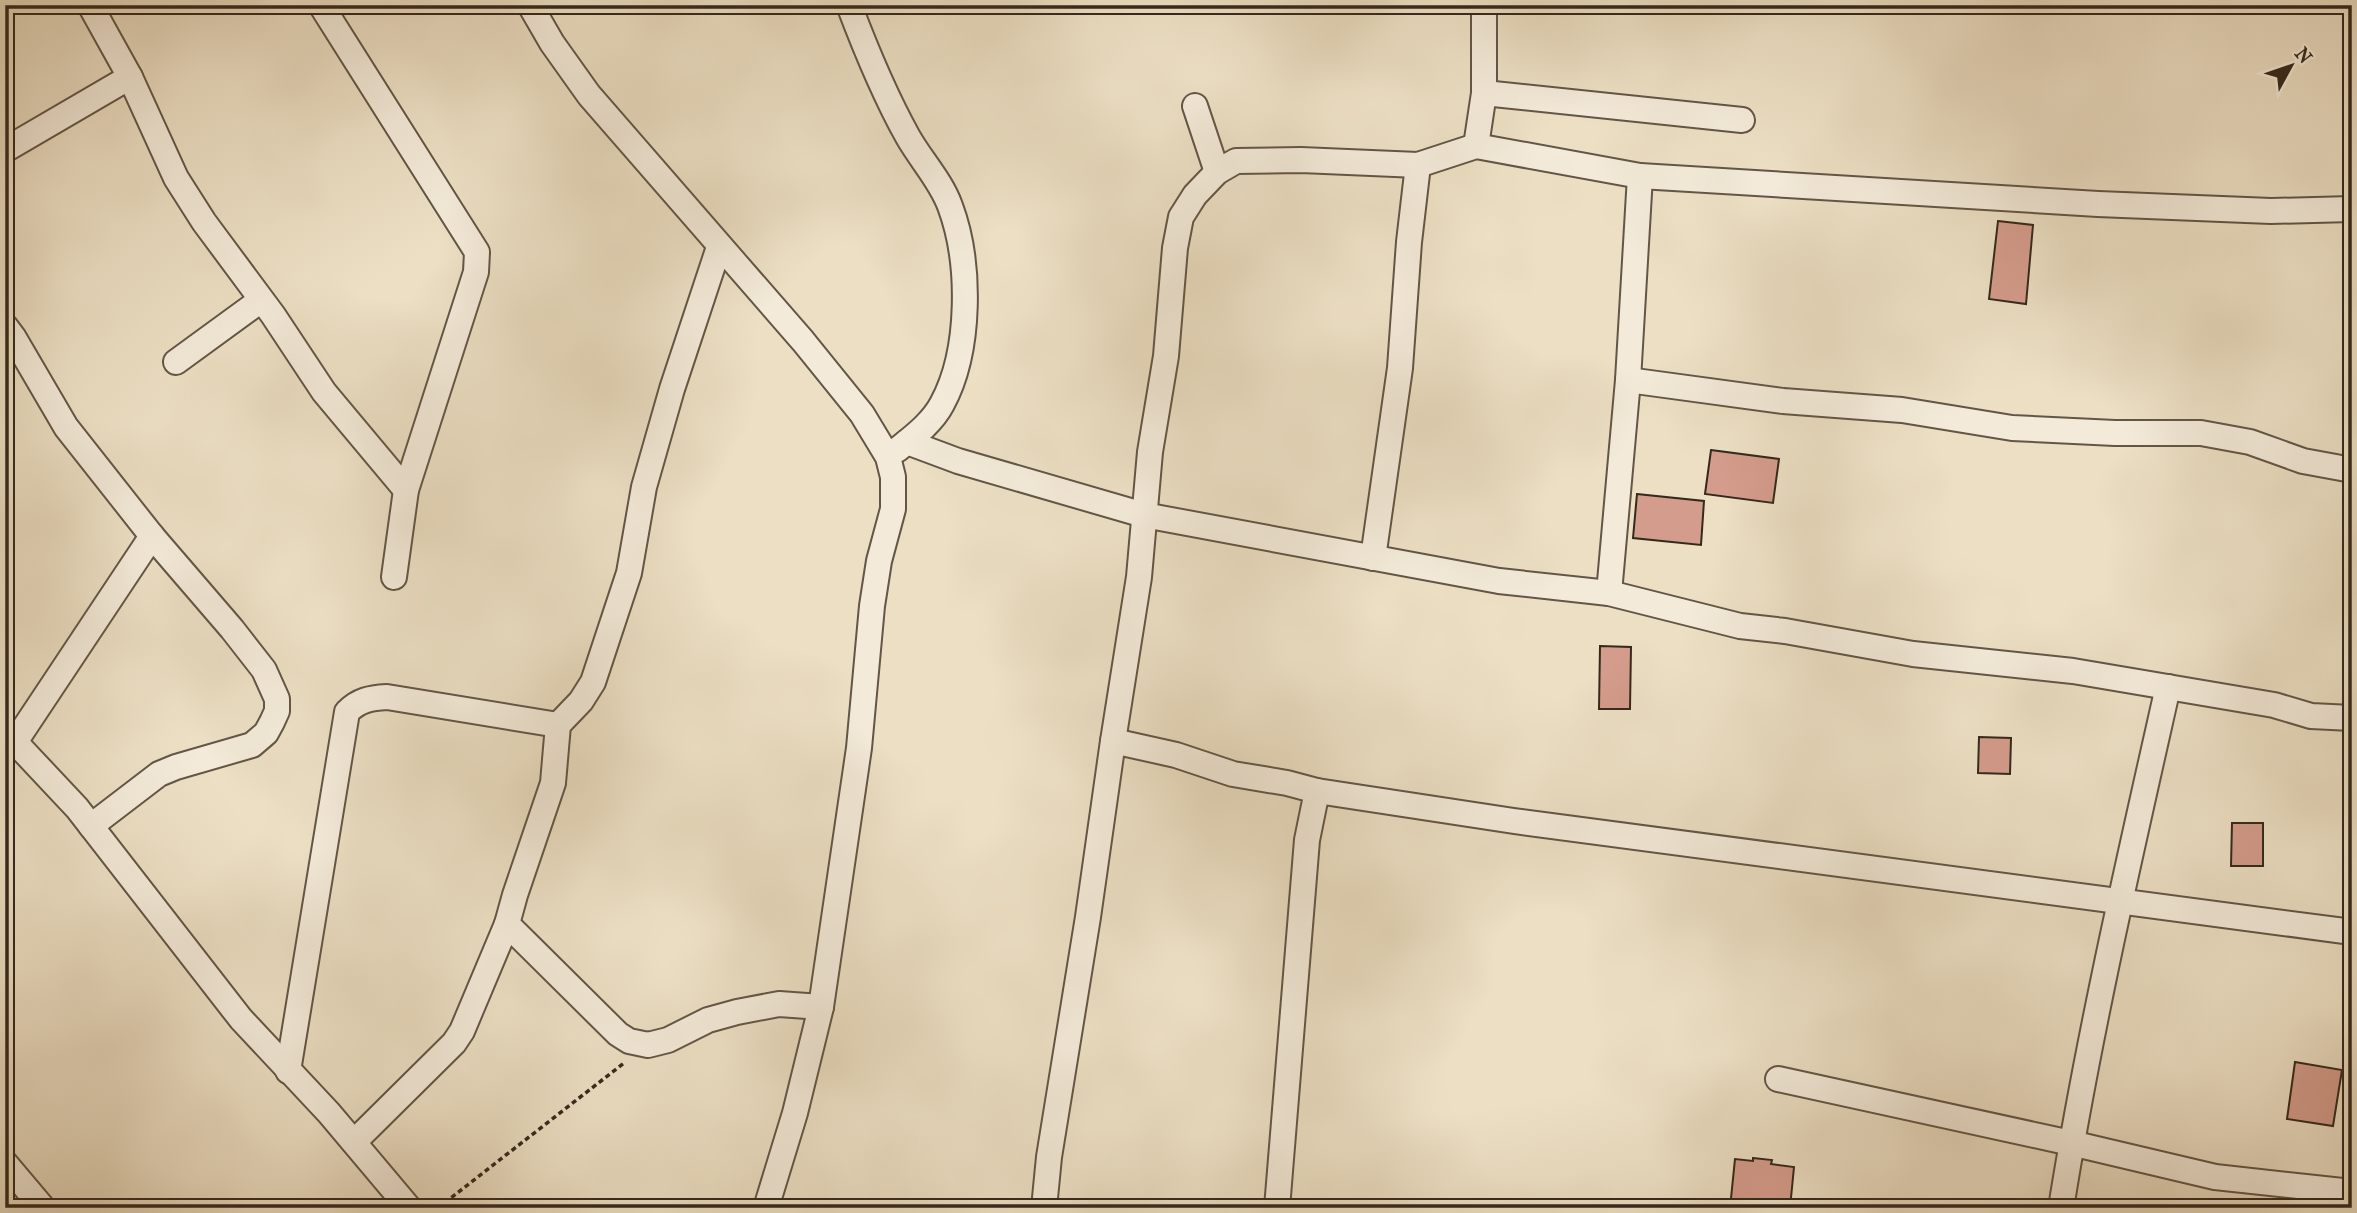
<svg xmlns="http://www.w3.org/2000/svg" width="2357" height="1213" viewBox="0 0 2357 1213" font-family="'IM FELL French Canon',serif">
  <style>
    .building { fill: #d49c8c; stroke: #35291c; stroke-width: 2 }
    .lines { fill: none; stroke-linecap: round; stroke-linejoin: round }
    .minor-casing { stroke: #635646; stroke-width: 28 }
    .path { stroke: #35291c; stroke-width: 3.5; stroke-dasharray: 5 3.5; stroke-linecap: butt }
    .minor { stroke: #f3ead9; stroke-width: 24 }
  </style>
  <rect width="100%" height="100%" fill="#ecdfc4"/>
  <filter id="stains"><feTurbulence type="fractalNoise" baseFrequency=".00286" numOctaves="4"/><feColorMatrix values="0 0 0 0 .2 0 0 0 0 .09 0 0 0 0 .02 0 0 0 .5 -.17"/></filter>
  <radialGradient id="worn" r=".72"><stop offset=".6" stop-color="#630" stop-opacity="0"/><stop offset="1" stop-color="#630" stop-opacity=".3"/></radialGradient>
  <!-- building -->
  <g class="building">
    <path d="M1998,221L2033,225L2026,304L1989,299Z"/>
    <path d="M1711,450L1779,459L1773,503L1705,494Z"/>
    <path d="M1637,494L1704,501L1701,545L1633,538Z"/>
    <path d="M1600,646L1631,647L1630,709H1599Z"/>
    <path d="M1979,737L2011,738L2010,774L1978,773Z"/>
    <path d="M2232,823H2263V866H2231Z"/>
    <path d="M2295,1062L2342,1070L2333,1126L2287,1119Z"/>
    <path d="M1753,1158L1772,1160L1771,1164L1794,1167L1790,1208H1730L1735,1159L1753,1161Z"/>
  </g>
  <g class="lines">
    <defs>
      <g id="minor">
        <path d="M90,5L130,77L176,178L204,222L273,315L324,392L406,490"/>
        <path d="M321,5L477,252L476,272L406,490L394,577"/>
        <path d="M530,5L552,43L589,95L803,341L862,414L888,457L893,477V509L879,561L872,606L859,748L821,1007L795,1113L766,1208"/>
        <path d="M849,5C866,50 885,96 908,137C921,160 941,181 950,206C971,262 971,351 942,404C932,423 913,437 897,450"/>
        <path d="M1484,93L1742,120"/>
        <path d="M1195,106L1217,172"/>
        <path d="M1476,146L1484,93V5"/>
        <path d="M5,150L130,77"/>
        <path d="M719,247L672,389L644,487L629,573L593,682L581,701L558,725L553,783L515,895L507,924L618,1034L629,1041L648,1045L668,1040L708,1020L737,1012L779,1004L821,1007"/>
        <path d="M5,326L14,338L66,427L152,536L232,629L264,670L277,699V711L272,722L266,733L252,745L176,767L159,774L91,826"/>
        <path d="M176,362L261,300"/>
        <path d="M1628,380L1783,401L1902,410L2012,428L2115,433H2201L2250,442L2303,461L2352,470"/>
        <path d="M907,442L958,461L1144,515L1499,581L1609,593L1740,626L1785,631L1913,654L2073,671L2274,705L2311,716L2352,718"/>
        <path d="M1373,558L1400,368L1409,242L1418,165"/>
        <path d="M1609,593L1628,380L1640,176"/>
        <path d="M5,727L15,742L77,808L241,1019L329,1113L409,1208"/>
        <path d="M1113,741L1176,755L1233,774L1287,783L1317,791L1307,840L1277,1208"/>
        <path d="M15,742L152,536"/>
        <path d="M1317,791L1514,821L2352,932"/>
        <path d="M288,1071L347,712C359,700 370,698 387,697L558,725"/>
        <path d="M1778,1079L2071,1143L2215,1177L2352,1192"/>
        <path d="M354,1142L454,1043L462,1031L507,924"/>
        <path d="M5,1163L43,1208"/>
        <path d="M1044,1208L1049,1157L1088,917L1113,741L1139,577L1150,452L1166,356L1175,248L1181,217L1195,195L1217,172L1236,161L1301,160L1418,165L1476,146L1640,176L2098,204L2271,211L2352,209"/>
        <path d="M2061,1208C2089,1033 2129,860 2168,687"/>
      </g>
    </defs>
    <!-- minor casing -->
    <use href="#minor" class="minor-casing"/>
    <!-- path -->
    <path class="path" d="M438,1208L624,1063"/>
    <!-- minor -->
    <use href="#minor" class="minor"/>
  </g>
  <!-- margin -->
  <rect width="2357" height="1213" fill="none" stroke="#ecdfc4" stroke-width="28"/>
  <rect x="7" y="7" width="2343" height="1199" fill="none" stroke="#35291c" stroke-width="3.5"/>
  <rect x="14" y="14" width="2329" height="1185" fill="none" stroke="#35291c" stroke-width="2"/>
  <!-- north arrow -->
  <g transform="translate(2291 66) rotate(50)" stroke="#f3ead9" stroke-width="5" paint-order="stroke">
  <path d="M0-5L12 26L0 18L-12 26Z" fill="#35291c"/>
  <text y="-10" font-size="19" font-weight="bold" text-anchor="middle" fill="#35291c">N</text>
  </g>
  <rect width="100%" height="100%" filter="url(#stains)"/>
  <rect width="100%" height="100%" fill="url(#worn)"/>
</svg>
